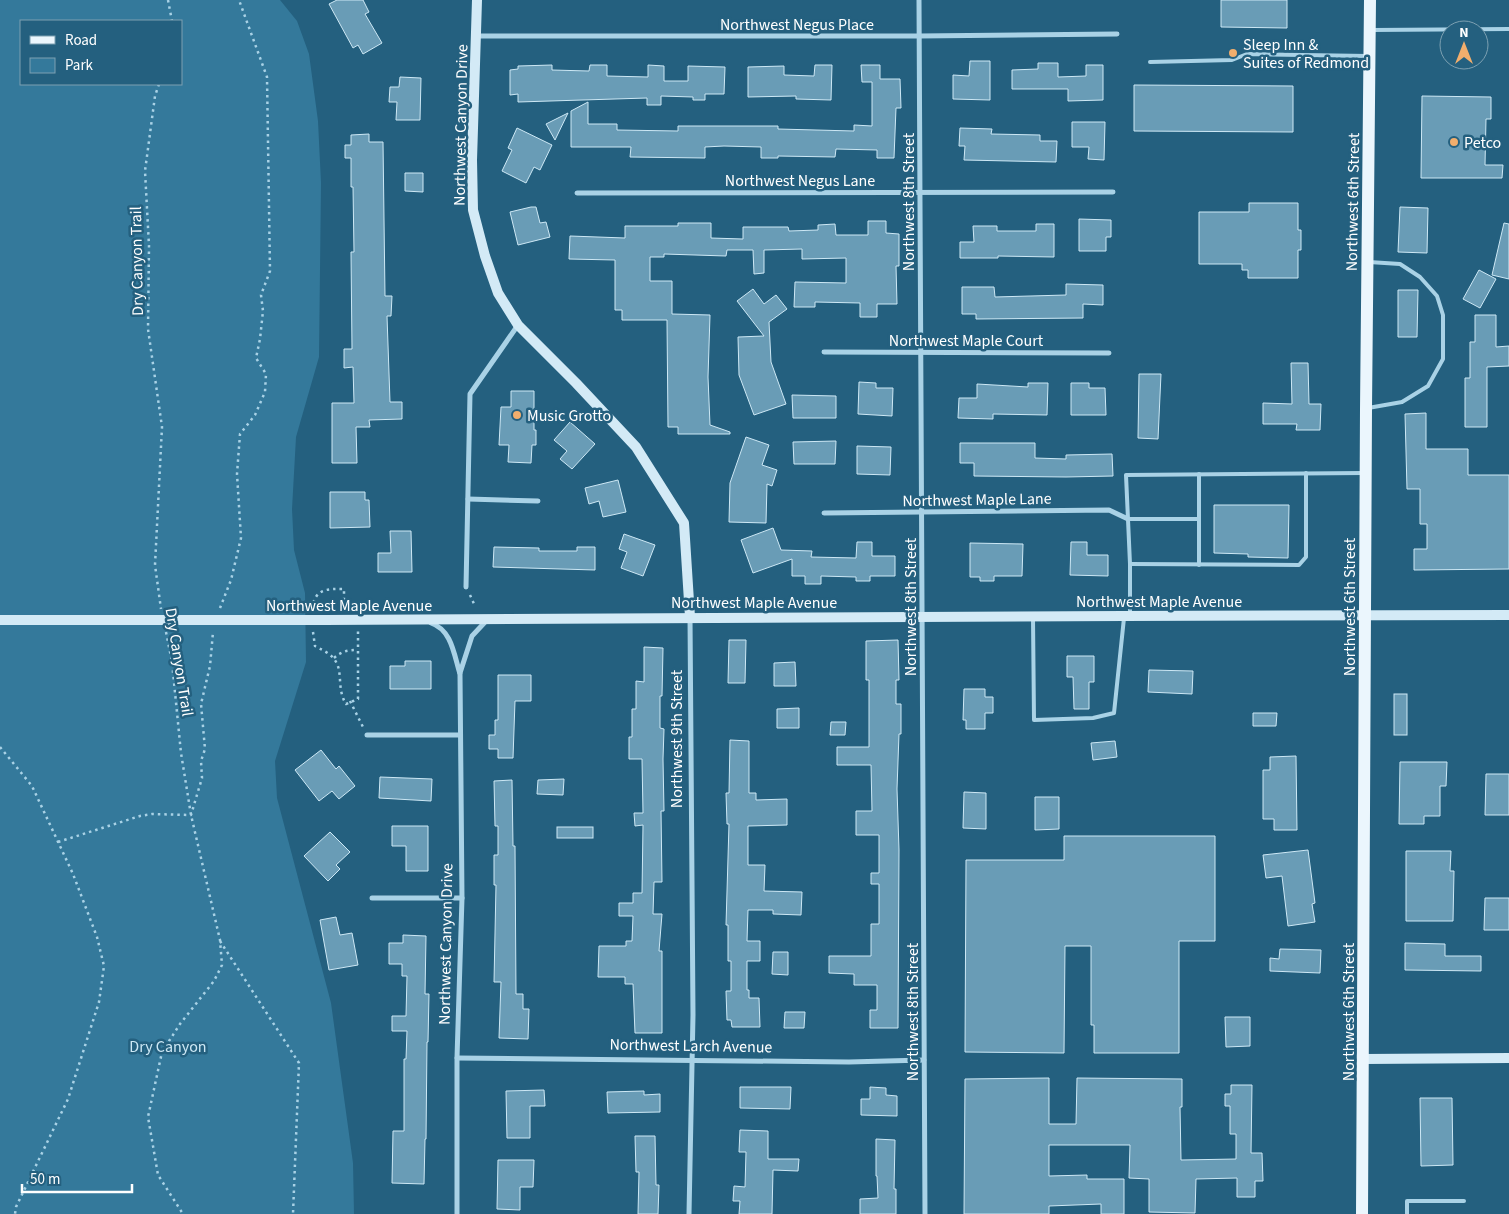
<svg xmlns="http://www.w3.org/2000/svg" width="1509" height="1214" viewBox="0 0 1509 1214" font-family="'Source Sans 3',sans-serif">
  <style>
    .green { fill: #34799b; fill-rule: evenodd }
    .building { fill: #699cb6; stroke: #cde8f5 }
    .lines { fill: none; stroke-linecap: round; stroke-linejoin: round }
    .path { stroke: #a9d2e6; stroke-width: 2.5; stroke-dasharray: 2.5 4; stroke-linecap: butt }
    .lane { stroke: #a9d2e6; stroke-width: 4 }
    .street { stroke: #a9d2e6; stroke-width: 5 }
    .secondary { stroke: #d3eaf6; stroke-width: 10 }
    .primary { stroke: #ebf6fd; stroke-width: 12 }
    .secondary-bridge { stroke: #d3eaf6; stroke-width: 10 }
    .poi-dot { fill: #f1ae6d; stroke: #24607f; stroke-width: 2 }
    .labels { text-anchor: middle; stroke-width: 5; stroke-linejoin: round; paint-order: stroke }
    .street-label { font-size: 16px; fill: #fff; stroke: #24607f }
    .poi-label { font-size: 16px; fill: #fff; stroke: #24607f; text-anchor: start }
    .park-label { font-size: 16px; fill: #cde8f5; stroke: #24607f }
  </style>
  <rect width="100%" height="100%" fill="#24607f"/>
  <!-- green -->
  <path class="green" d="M0,0H280L297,21L309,54L318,121L321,183L319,357L296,437L292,509L294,550L305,593L306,662L275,761L277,798L331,1003L353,1163L354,1214H0ZM21,21H181V84H21Z"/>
  <!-- building -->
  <g class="building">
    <path d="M337,0H363L369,12L365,14L382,43L363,54L358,45L353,48L329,4Z"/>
    <path d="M1221,0H1287V28L1221,27Z"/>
    <path d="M970,61H990V100L953,99V75L969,76Z"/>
    <path d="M1038,63H1058V77L1086,76V65H1103V100L1068,101V89H1012V70L1038,69Z"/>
    <path d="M552,65V70L589,71L590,65H607V76L648,77V65L664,66V81H688V66L725,67L724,94H705V100H693V97L661,96V105H647V98L518,102V94L510,95V70L518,69V66Z"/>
    <path d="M815,65H832L831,100L796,99V96L748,97V67L784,66V75L814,76Z"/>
    <path d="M861,65H880V79H900L901,108H896L894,158H877V150L836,149L835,157L778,156V158H761V147L724,146L705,147V158L630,157L631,147H571V111L588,102V124H617V130L678,131V126H778V129L854,131V125L872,126V82H862Z"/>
    <path d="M400,77L421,78L420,120H396L397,102H389L390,87H399Z"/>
    <path d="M1134,85L1293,86V132L1134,131Z"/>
    <path d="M1422,96L1491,97V119H1486L1485,165H1503L1502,178H1421Z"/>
    <path d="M568,113L555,140L546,124Z"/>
    <path d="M1072,122H1105L1104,160L1088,159L1089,147H1072Z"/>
    <path d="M517,128L552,145L540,170L534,167L526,183L502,171L512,150L508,148Z"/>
    <path d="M960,128L992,129L991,134L1040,135V141H1057L1056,162L964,160L965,146H959Z"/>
    <path d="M369,134V142H383L385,296H392L391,316H387L390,402H402V419L369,420L370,427H356L357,463H332V403H354L353,367L344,368V349H352L351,252H354L353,187H351V158H345V145H351V135Z"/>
    <path d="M405,173H423V192L405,191Z"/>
    <path d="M1249,203H1298V230H1301V250H1298V278H1248V270H1242V264H1199V212H1249Z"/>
    <path d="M531,207H536L540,223L546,222L550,237L518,245L510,212Z"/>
    <path d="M1400,207L1428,208L1427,253L1398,252Z"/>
    <path d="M1079,219L1111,220V237H1106V251H1079Z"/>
    <path d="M868,221H886V233L899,234V266H896L897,304H877V317H860V303L815,302V307H794L795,282L846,283V258L802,259V249L764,250V273L754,274L753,250H727L726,256L664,254V257H650V281H672V314L710,315L708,377L710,425L730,432V434H678V427H668L667,320H622V310H615V260L569,259L570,236L625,238V226H678V223H711V238L743,239V227H788L789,231L818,230V225L835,224L836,235H868Z"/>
    <path d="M1504,223L1509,224V279L1492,275Z"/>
    <path d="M1036,224H1054V257L998,256V258H960V242H974L973,226H997V231H1036Z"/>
    <path d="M1479,270L1496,279L1480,308L1463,299Z"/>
    <path d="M1066,284L1103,285V305L1083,304V318L976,319V314H962V287H994L995,297L1066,295Z"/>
    <path d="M753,289L764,304L776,295L787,309L769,322L771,362L786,404L754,415L739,375L738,337L764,336L737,301Z"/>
    <path d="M1398,290H1418L1417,337H1398Z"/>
    <path d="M1475,315H1496V347L1509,346V366L1487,367V427H1465V378H1470V342H1475Z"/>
    <path d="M1291,363H1308L1309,404H1321L1320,430H1296L1297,424H1263V403L1292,404Z"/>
    <path d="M1139,374H1161L1158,439L1138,438Z"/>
    <path d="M859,382L876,383V388H893L892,416L858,414Z"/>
    <path d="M1028,383H1048L1047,415L993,414V419L958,418L959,398H977V384L1028,387Z"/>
    <path d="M1071,383H1089V388H1105L1106,415H1071Z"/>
    <path d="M511,391H534V430H536V445H532L531,463L508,462L509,445H499L501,407H511Z"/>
    <path d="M792,395L836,396V418H793Z"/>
    <path d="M1426,413V449H1468V475H1509V569L1414,570V549H1427V524H1420V489H1407L1405,414Z"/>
    <path d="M570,422L595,444L572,469L560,459L567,451L554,440Z"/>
    <path d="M746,437L769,445L762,465L777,470L772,486L767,484L766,523L729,522L730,483Z"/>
    <path d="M836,441L835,464H794L793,442Z"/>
    <path d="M960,443H1035V458L1066,459V455L1112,454L1113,476L1066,477L974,476V463H960Z"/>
    <path d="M857,446L891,447L890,475L857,474Z"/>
    <path d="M618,480L626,512L603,517L599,501L589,504L585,488Z"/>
    <path d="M330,492H365V500H369L370,527L330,528Z"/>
    <path d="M1214,505H1289L1288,558L1248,557V554L1214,553Z"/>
    <path d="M773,528L781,550L812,551L811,557L856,558L857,542H872V556H895V576H870V581H856V577L821,576V584H805V576H792V559L753,573L741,540Z"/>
    <path d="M390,531H411L412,572H378V553H391Z"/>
    <path d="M624,534L655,545L643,576L621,568L627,552L619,549Z"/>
    <path d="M1071,542H1087V555H1108V576L1070,575Z"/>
    <path d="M970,543L1023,544L1022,576H994V581H980V577H970Z"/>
    <path d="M494,547L539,548V551H577V547H595V570L493,567Z"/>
    <path d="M729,640H746L745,683H728Z"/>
    <path d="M898,640L899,680H896V704H901V734H899L897,789L899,850L898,1028H870V1010H877V985H854V974L829,973V956H871V924H879V884H871V873H879V835H856V811H872L871,765H837V747H869V680H866V641Z"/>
    <path d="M644,647L663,648L662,696H660V728L664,729L663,759L664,811H661L662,882H654L653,914H662L659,951H662V1033H635L633,984H625V977H598L599,946H626V941H632L633,916H619V903H633V893H642L643,825L635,826L634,813H643L642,759H629V737H632V709H636V681L644,682Z"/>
    <path d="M1067,656H1094V682H1089V709H1074L1073,677H1067Z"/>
    <path d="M405,661H431V689H390V666H405Z"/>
    <path d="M795,662L796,686H774V663Z"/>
    <path d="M1149,670L1193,671L1192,694L1148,692Z"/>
    <path d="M498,675H531V701H515L513,758H498V749H489V735H495V720H498Z"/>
    <path d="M964,689H985V697H993V713H985V729H966V720H963Z"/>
    <rect x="1394" y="694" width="13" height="41"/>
    <path d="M799,708V728H777V709Z"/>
    <path d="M1253,713H1277L1276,726H1253Z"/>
    <path d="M831,722H846L845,735H830Z"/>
    <path d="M730,740L749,741V793H756V800L787,799V825L748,826V865H765L764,891L802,892L801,915L773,914V910H748L747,941H760V961H747V990H749V998H759L760,1027H732L731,1020H727L726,991H731V961H728V925H726L729,824H727L726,793H729Z"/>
    <path d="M1115,741L1117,757L1093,760L1091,743Z"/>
    <path d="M321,750L336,769L339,766L355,786L339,799L332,791L319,801L295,770Z"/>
    <path d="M1296,756L1297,830H1274V819H1263V770H1270V757Z"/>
    <path d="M1400,762H1447L1446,786H1440V816H1424V824H1399Z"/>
    <path d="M1486,774H1509V815H1485Z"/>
    <path d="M380,777L432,779L431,801L379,798Z"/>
    <path d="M564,779L563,795L537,794L538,780Z"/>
    <path d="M512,780L513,846H515L516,994H523V1009H529L528,1039L499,1038L501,982H494L496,885H494V855H498V826H495L494,781Z"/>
    <path d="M964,792L986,793V829L963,828Z"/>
    <path d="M1035,797H1059V829L1035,830Z"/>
    <path d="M392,826H428V871H406V846H392Z"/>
    <rect x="557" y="827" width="36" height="11"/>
    <path d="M330,832L350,852L336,865L340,869L328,881L304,856Z"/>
    <path d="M1064,836H1215V941H1179V1053H1094V1025H1091V946H1065L1064,1053L965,1052L966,860H1064Z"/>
    <path d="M1308,850L1315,903L1312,904L1315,922L1288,926L1282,876L1266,878L1263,855Z"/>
    <path d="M1406,851H1451L1450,871H1454L1453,921H1406Z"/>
    <path d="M1485,898H1509V930H1484Z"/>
    <path d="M336,917L340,935L352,933L358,965L329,970L320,920Z"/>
    <path d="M403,935L426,936L425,994H429L428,1042H427L426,1139H425L424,1184L392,1183L393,1131H404V1059H406L407,1031H392V1016H406L407,976H402V964H389V943H403Z"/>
    <path d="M1405,943L1445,944V956H1481V971L1405,970Z"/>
    <path d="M1280,949L1321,950L1320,973L1270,971V958L1279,959Z"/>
    <path d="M773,952H788V975L772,974Z"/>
    <path d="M785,1012H805L804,1028H784Z"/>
    <path d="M1225,1017H1250V1046L1226,1047Z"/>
    <path d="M1049,1078V1124H1076L1077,1078L1182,1079V1107H1180L1181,1160L1236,1159V1134H1230V1106H1225V1094H1231V1085H1252L1251,1153H1262L1263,1181H1255V1197H1237V1178L1196,1179L1195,1213L1149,1212V1179L1129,1178L1130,1145H1049V1176L1087,1175V1179H1124V1214H1101V1204L1049,1206V1214H964L965,1079Z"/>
    <path d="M740,1087H791L790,1109L740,1108Z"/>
    <path d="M870,1087L886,1088V1095L897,1096V1116L861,1115V1099H870Z"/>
    <path d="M544,1090L545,1106H530V1138H507L506,1091Z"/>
    <path d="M644,1091V1095L660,1094V1112L608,1113L607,1092Z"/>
    <path d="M1420,1098H1452L1453,1165L1421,1166Z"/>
    <path d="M740,1130L768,1131V1159H799L798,1171L773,1170L772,1214H739L740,1201H733L734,1186L745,1187L746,1152H739Z"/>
    <path d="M635,1136H655L656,1185H659L658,1214H638L639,1172H636Z"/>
    <path d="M876,1139L895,1140L894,1189H896V1214H860V1199L878,1198L877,1176H876Z"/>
    <path d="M498,1160H534L533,1187H520V1210L497,1209Z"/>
  </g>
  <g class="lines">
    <!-- path -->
    <g class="path">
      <path d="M168,0L172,21"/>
      <path d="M159,84L155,96L145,171L149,246L148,329L162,427L155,565L161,609"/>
      <path d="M470,595L475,606"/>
      <path d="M220,608L231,580L241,538L237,474L240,434L255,415L265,392L266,374L256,358L260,339L263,311L261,295L270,271L267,77L239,0"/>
      <path d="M312,609C315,588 327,589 344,589V607"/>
      <path d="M166,632L172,662L181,753L191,815L220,940L222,965L214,981L180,1024L162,1052L148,1117L158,1175L183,1214"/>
      <path d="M313,632L315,646C320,649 330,653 334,659C344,671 336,688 346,704L358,699V631"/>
      <path d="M334,658C342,651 348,650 358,650"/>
      <path d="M350,701L363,727"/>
      <path d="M0,747L32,786L73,874L97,937L104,966L99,1002L68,1099L16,1207L15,1214"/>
      <path d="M58,842L140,816L152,814L191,815L202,778L201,761L205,749L201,704L210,666L213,632"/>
      <path d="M220,941L299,1063L293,1214"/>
    </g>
    <!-- lane -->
    <g class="lane">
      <path d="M1372,30L1509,29"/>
      <path d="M1150,62L1232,60L1247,54L1368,56"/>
      <path d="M1368,408L1402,402L1428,386L1443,359V315L1437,296L1420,277L1400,264L1369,262"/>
      <path d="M1128,519H1199V565"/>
      <path d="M1199,519V474"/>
      <path d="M1130,564L1299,565L1306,557V473"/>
      <path d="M1130,616V564L1126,475L1364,473"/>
      <path d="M1033,618L1034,720L1093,718L1114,713L1124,618"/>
      <path d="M1407,1214V1201H1464"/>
    </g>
    <!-- street -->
    <g class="street">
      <path d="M919,0L925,1214"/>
      <path d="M477,36H919L1117,34"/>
      <path d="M577,193L1113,192"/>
      <path d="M824,352L1109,353"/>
      <path d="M468,499L538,501"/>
      <path d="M824,513L1109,510L1128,519"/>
      <path d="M466,587L470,394L518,325"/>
      <path d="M431,623C452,630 454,655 460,674L462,898L457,1058V1214"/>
      <path d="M460,673L472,636L487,620"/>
      <path d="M367,735H460"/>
      <path d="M372,898H462"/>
      <path d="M457,1058L849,1062L924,1060"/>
      <path d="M689,1214L693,1015L690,617"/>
    </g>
    <!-- secondary -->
    <g class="secondary">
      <path d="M477,0L472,160L473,210L485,256L498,293L518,325L576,383L636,447L684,523L690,617"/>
      <path d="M324,620L1124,616L1509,615"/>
      <path d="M1364,1059L1509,1058"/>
    </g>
    <!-- primary -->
    <path class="primary" d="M1362,1214L1366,409L1370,0"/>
    <!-- secondary-bridge -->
    <path class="secondary-bridge" d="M0,620H324"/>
  </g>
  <!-- markers -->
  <g class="poi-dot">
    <circle cx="1233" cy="53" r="5"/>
    <circle cx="1454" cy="142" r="5"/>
    <circle cx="517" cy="415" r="5"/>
  </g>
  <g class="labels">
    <!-- street labels -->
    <g class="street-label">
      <text x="797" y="30">Northwest Negus Place</text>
      <text transform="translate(460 125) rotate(-89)" y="6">Northwest Canyon Drive</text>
      <text x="800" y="186">Northwest Negus Lane</text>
      <text transform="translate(908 202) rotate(-90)" y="6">Northwest 8th Street</text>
      <text transform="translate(1352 202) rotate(-89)" y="6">Northwest 6th Street</text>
      <text transform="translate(136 261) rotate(-91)" y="6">Dry Canyon Trail</text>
      <text x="966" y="346">Northwest Maple Court</text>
      <text transform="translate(977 499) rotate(-1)" y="6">Northwest Maple Lane</text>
      <text x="1159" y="607">Northwest Maple Avenue</text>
      <text x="754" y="608">Northwest Maple Avenue</text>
      <text x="349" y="611">Northwest Maple Avenue</text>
      <text transform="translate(910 607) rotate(-90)" y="6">Northwest 8th Street</text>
      <text transform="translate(1349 607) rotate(-90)" y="6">Northwest 6th Street</text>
      <text transform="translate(180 662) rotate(81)" y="6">Dry Canyon Trail</text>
      <text transform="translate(676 739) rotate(-90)" y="6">Northwest 9th Street</text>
      <text transform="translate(445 944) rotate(-89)" y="6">Northwest Canyon Drive</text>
      <text transform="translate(912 1012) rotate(-90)" y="6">Northwest 8th Street</text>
      <text transform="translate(1348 1012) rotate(-90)" y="6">Northwest 6th Street</text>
      <text transform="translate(691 1045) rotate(1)" y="6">Northwest Larch Avenue</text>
    </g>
    <!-- poi labels -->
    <g class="poi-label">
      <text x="1243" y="50">Sleep Inn &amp;<tspan x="1243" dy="18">Suites of Redmond</tspan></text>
      <text x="1464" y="148">Petco</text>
      <text x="527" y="421">Music Grotto</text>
    </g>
    <!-- park labels -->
    <g class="park-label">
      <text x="168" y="1052">Dry Canyon</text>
    </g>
  </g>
  <!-- legend -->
  <rect x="20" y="20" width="162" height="65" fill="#24607f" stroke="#7ca0b2"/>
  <rect x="30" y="36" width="25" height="8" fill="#ebf6fd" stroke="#7ca0b2"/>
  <text x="65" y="45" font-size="15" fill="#ffffff">Road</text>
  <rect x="30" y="58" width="25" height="15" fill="#34799b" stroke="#7ca0b2"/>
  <text x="65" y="70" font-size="15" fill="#ffffff">Park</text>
  <!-- north arrow -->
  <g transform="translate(1464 45)"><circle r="24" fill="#24607f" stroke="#7ca0b2"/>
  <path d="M0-4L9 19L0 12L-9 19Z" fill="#f1ae6d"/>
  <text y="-8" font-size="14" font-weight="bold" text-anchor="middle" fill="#ffffff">N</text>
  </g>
  <!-- scale -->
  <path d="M22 1184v8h110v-8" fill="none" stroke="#ffffff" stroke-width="2.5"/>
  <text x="30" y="1184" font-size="15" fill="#ffffff" stroke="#24607f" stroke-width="4" paint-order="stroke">50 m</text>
</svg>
